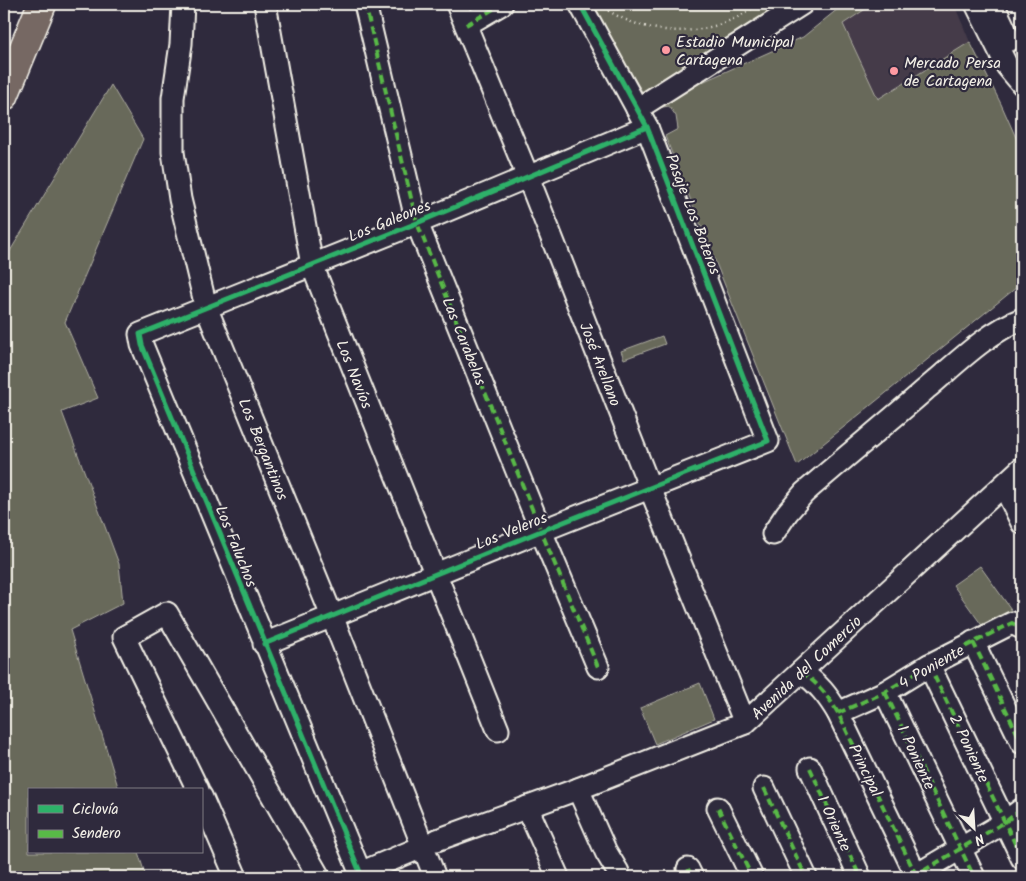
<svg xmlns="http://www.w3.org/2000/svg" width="1026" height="881" viewBox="0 0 1026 881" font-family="Kalam,sans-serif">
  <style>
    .built { fill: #443a49 }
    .green { fill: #68695a; stroke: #aeada1 }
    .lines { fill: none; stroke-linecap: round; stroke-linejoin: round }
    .minor-casing { stroke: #f4f1e8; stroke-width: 25 }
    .major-casing { stroke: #f4f1e8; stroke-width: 31 }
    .path { stroke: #f4f1e8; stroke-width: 2.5; stroke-dasharray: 1 4; stroke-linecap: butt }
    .minor { stroke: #2f2a3d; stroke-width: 21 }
    .major { stroke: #766864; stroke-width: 28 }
    .quiet { stroke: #58b947; stroke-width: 4; stroke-dasharray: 8 4; stroke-linecap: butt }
    .cycleway-casing { stroke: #2f2a3d; stroke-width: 8 }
    .cycleway { stroke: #2db169; stroke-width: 5 }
    .poi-dot { fill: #ff9aa2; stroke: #2f2a3d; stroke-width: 2 }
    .labels { text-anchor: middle; stroke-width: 4.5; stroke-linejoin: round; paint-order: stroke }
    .poi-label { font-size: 16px; fill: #f4f1e8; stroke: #2f2a3d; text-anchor: start }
    .street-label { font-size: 16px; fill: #f4f1e8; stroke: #2f2a3d }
  </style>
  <rect width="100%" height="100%" fill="#2f2a3d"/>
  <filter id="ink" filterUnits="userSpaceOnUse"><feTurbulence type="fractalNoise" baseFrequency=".02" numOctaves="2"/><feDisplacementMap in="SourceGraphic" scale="10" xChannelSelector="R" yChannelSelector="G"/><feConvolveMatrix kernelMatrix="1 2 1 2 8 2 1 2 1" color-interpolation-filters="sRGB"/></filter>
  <g filter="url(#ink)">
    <!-- built -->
    <path class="built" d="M873,4H954L970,42L877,99L843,23Z"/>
    <!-- green -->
    <g class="green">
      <path d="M588,4H787L645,96Z"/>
      <path d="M844,4H873L843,24L878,99L970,42L1001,104L1022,151V283L797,465L665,136L678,129L676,116L669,106L657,108L660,101L803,37Z"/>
      <path d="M111,85L143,139L65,322L98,398L62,412L119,564L123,603L70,630L119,790H29V852H138L146,877H4V261Z"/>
      <path d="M662,336L665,344L624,359L621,351Z"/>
      <path d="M980,566L1013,612L986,631L953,585Z"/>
      <path d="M700,683L714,719L655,744L640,708Z"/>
    </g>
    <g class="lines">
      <defs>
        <g id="minor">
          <path d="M183,4L181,44L173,98V152L180,199L206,307L332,616L435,877"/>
          <path d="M265,4L312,265L498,730"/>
          <path d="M365,4L417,223L541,531L598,667"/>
          <path d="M457,4L528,177L650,488L745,723"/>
          <path d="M976,4L1007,66L1022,84"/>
          <path d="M993,4L1010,40"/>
          <path d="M466,25L502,4"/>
          <path d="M637,109L802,4"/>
          <path d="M1004,486L1022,523"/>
          <path d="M773,534L787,513L804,493C844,458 886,424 926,389C956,364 986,333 1022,319"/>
          <path d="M973,642L1022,743"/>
          <path d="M264,644L541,531L768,441L647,127L580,4"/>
          <path d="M929,665L1022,858"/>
          <path d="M801,672C818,683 828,696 838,713L917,877"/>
          <path d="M885,692L974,877"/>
          <path d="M838,713L885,692L929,665L1012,623L1022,628"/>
          <path d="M810,768L860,877"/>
          <path d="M764,788L806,877"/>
          <path d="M578,789L606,852L618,872"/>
          <path d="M198,790L124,637L167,613L319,877"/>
          <path d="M201,796L236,877"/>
          <path d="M527,807L558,877"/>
          <path d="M718,808L752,877"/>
          <path d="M437,840L578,789L745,723L1022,468"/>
          <path d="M688,869L692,877"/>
          <path d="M360,873L422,847"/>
          <path d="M362,877L142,345L140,334L417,223L647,127"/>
          <path d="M913,877L1005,822L1022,809"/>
        </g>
        <path id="major" d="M4,96L42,4"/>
      </defs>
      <!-- minor casing -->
      <use href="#minor" class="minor-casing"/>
      <!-- major casing -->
      <use href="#major" class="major-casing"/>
      <!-- path -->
      <path class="path" d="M604,8C651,39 713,39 758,4"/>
      <!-- minor -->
      <use href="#minor" class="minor"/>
      <!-- major -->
      <use href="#major" class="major"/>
      <!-- quiet -->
      <g class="quiet">
        <path d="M365,4L417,223L541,531L598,667"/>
        <path d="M466,25L502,4"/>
        <path d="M973,642L1022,743"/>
        <path d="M929,665L1022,858"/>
        <path d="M801,672C818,683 828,696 838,713L917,877"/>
        <path d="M885,692L974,877"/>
        <path d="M838,713L885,692L929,665L1012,623L1022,628"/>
        <path d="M810,768L860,877"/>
        <path d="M764,788L806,877"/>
        <path d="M718,808L752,877"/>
        <path d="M688,869L692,877"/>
        <path d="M913,877L1005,822L1022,809"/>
      </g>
      <defs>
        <g id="cycleway">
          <path d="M264,644L541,531L768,441L647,127L580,4"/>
          <path d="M362,877L142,345L140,334L417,223L647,127"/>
        </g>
      </defs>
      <!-- cycleway casing -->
      <use href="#cycleway" class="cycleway-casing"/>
      <!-- cycleway -->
      <use href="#cycleway" class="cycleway"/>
    </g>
  </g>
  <!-- markers -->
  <g class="poi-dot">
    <circle cx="666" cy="50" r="5"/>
    <circle cx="894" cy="71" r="5"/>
  </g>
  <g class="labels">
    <!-- poi labels -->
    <g class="poi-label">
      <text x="676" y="47">Estadio Municipal<tspan x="676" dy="18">Cartagena</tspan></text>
      <text x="904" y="68">Mercado Persa<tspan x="904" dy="18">de Cartagena</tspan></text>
    </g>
    <!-- street labels -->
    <g class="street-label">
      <text transform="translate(694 214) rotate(69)" y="6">Pasaje Los Boteros</text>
      <text transform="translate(389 220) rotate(-22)" y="6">Los Galeones</text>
      <text transform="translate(465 341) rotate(68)" y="6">Las Carabelas</text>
      <text transform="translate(601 364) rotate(69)" y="6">José Arellano</text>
      <text transform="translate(355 374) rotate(68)" y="6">Los Navíos</text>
      <text transform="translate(264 449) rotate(68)" y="6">Los Bergantinos</text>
      <text transform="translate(511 530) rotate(-22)" y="6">Los Veleros</text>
      <text transform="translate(237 546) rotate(68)" y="6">Los Faluchos</text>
      <text transform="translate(931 666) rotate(-30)" y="6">4 Poniente</text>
      <text transform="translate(806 667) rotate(-43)" y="6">Avenida del Comercio</text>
      <text transform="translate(970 748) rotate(65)" y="6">2 Poniente</text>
      <text transform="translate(917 757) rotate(65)" y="6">1 Poniente</text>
      <text transform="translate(866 770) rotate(64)" y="6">Principal</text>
      <text transform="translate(835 823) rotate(65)" y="6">1 Oriente</text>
    </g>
  </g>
  <!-- margin -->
  <rect width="1026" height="881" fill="none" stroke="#2f2a3d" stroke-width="20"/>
  <rect x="10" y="10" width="1006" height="861" fill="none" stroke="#f4f1e8" stroke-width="2" filter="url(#ink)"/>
  <!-- legend -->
  <rect x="28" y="788" width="175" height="65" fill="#2f2a3d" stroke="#7e7a81"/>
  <rect x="38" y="805" width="25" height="8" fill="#2db169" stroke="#7e7a81"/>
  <text x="72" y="814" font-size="15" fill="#f4f1e8">Ciclovía</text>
  <rect x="38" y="830" width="25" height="8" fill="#58b947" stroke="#7e7a81"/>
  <text x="72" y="838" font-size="15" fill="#f4f1e8">Sendero</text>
  <!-- north arrow -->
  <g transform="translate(974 828) rotate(155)" stroke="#2f2a3d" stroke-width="4" paint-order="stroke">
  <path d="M0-4L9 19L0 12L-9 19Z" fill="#f4f1e8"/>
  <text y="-8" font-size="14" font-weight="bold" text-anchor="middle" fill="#f4f1e8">N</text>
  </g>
</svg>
